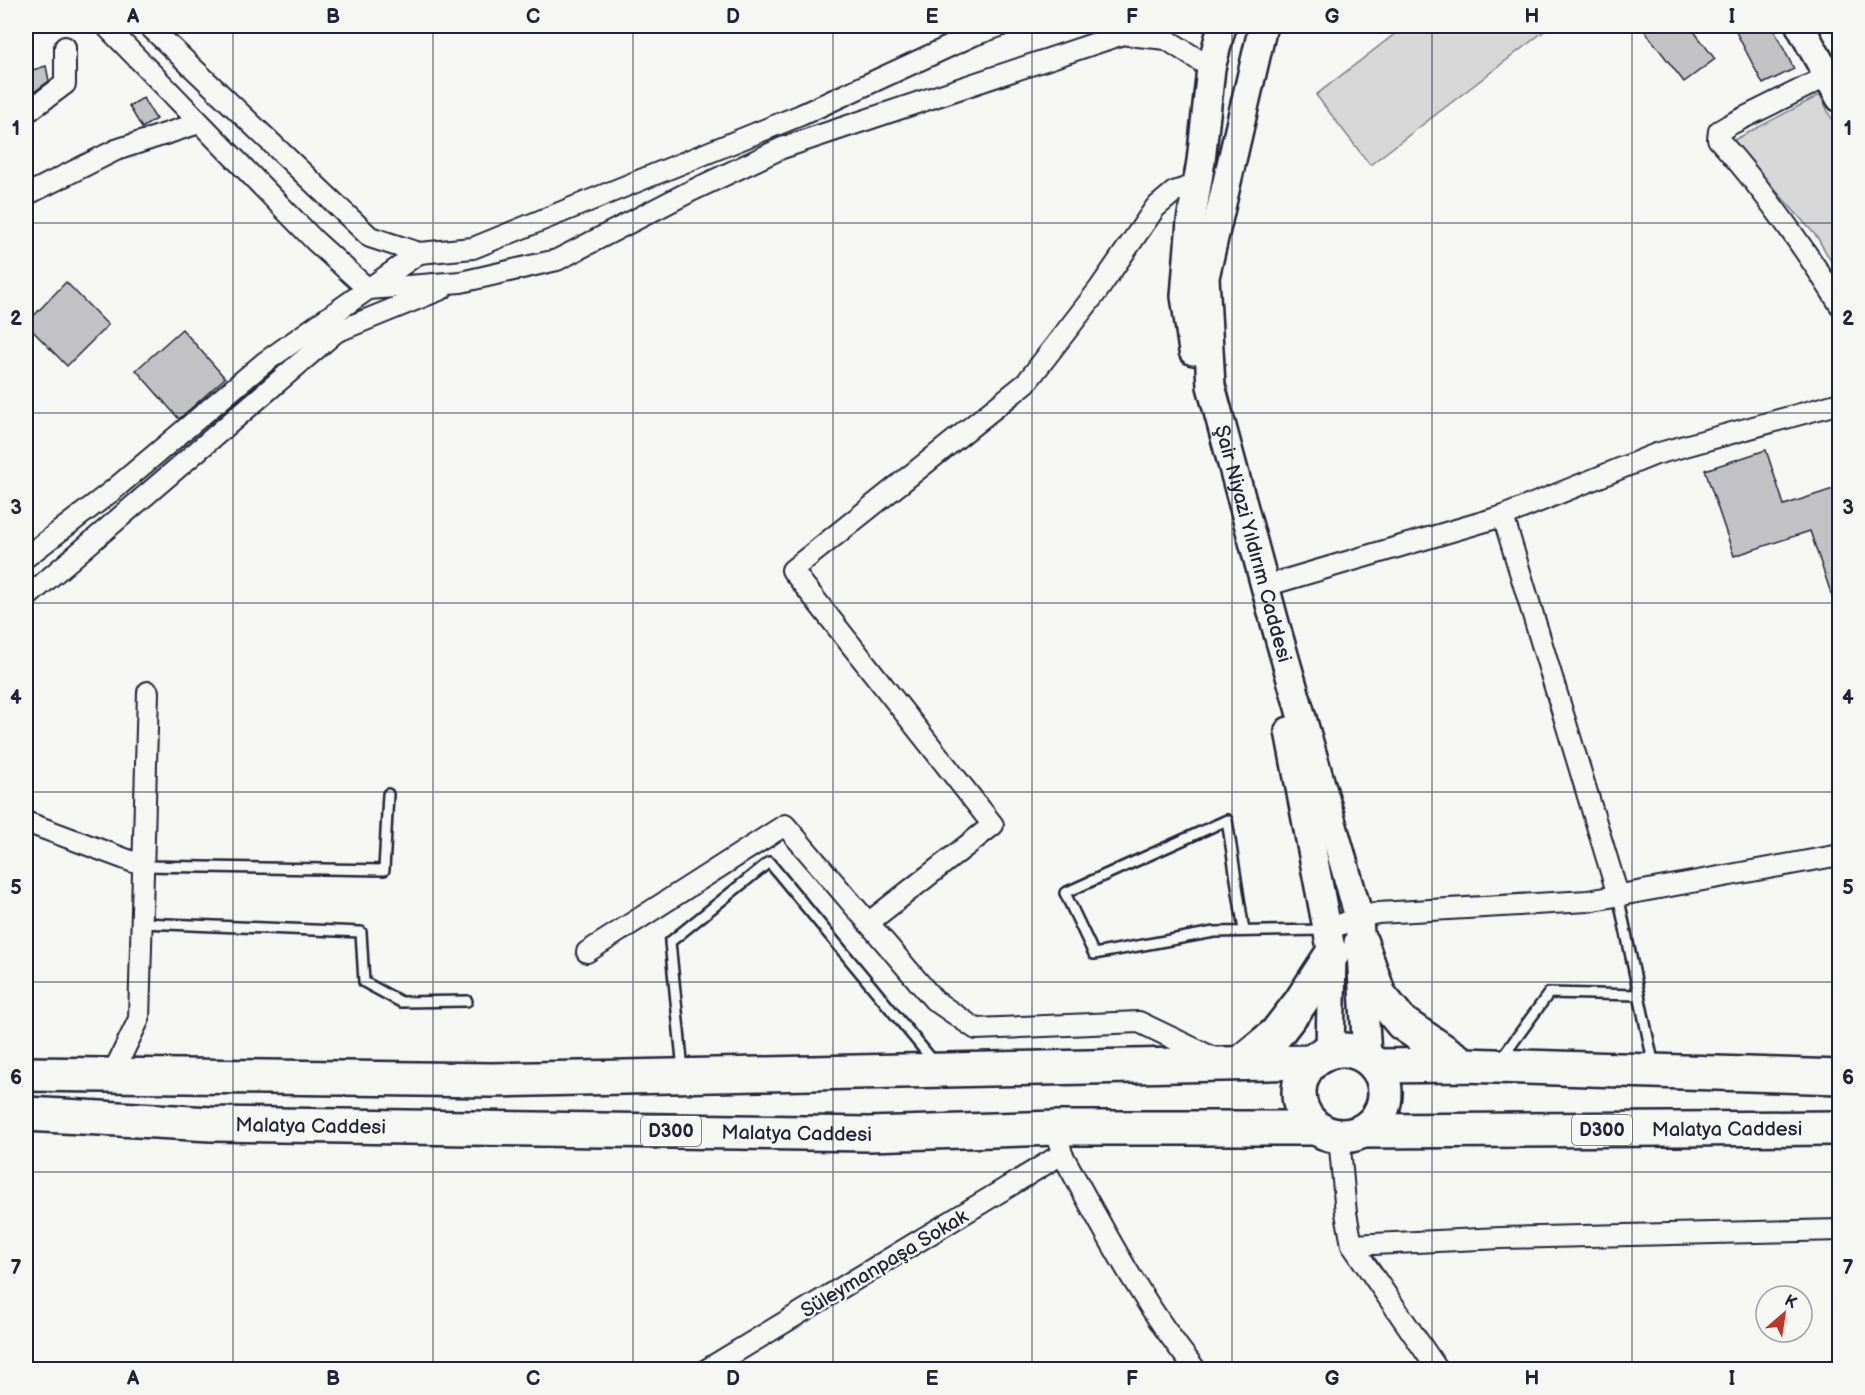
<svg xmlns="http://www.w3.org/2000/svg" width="1865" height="1395" viewBox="0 0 1865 1395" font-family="'Balsamiq Sans',sans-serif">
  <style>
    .green { fill: #d7d7d7; stroke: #7c7c89; stroke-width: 1.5 }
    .building { fill: #c2c2c4; stroke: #22223b; stroke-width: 1.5 }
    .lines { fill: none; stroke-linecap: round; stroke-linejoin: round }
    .lane-casing { stroke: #22223b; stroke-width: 14 }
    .street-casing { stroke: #22223b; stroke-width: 24 }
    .secondary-casing { stroke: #22223b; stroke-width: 32 }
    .highway-casing { stroke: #22223b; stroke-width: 38 }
    .lane { stroke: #f6f6f2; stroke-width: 9 }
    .street { stroke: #f6f6f2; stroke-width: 20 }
    .secondary { stroke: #f6f6f2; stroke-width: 27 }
    .highway { stroke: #f6f6f2; stroke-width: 33 }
    .grid { fill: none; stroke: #22223b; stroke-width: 1.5; stroke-opacity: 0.55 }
    .labels { text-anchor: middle; stroke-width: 5; stroke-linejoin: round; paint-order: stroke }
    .shield { fill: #f6f6f2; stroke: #626272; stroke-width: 1.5 }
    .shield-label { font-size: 18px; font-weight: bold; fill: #22223b }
    .street-label { font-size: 20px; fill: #22223b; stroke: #f6f6f2 }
    .neatline { fill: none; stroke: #22223b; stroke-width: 2 }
    .grid-label { font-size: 20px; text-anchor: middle; font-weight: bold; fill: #22223b }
  </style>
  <rect width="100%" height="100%" fill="#f6f6f2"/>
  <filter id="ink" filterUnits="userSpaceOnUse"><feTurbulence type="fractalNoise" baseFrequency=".0167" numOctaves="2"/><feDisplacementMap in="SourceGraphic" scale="12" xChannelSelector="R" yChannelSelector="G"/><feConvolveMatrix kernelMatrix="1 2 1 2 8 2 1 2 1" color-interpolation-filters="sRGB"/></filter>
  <g filter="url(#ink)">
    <!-- green -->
    <g class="green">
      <path d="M1405,26H1551L1370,165L1316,95Z"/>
      <path d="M1820,95L1839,134V275L1817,237L1732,141Z"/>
    </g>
    <!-- building -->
    <g class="building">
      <path d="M1641,26H1690L1715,59L1684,82Z"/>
      <path d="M1733,26H1772L1794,69L1763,84Z"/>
      <path d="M46,66L49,81L34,92L26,94V72Z"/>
      <path d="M143,98L156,119L142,128L129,106Z"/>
      <path d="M66,282L108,325L67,366L26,324Z"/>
      <path d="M182,329L225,378L179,419L136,370Z"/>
      <path d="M1766,450L1784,505L1839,487V611H1837L1810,531L1734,556L1705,470Z"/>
    </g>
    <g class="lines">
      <defs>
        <g id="lane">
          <path d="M144,866L384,870L388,794"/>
          <path d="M1618,895L1654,1066"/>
          <path d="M142,923L361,932L364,982L401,1002L467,1001"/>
          <path d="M1244,931L1227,820L1065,893L1094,954L1214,932L1325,930"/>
          <path d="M1501,1059L1549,993L1639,995"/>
          <path d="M683,1070L670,942L769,862L935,1063"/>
        </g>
        <g id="street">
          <path d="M106,26L315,241L368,289L461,282L557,260L689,192L782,148L1147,26"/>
          <path d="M149,26L370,237L419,253L473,248L801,115L974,35L1000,26"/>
          <path d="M1128,35L1166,39L1211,68"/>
          <path d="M1840,70L1731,124L1719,131L1718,139C1765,191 1803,246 1840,305"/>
          <path d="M26,113L65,84V47"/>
          <path d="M26,195L116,150L199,123"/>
          <path d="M1503,516L1618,895"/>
          <path d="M26,557L112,491L265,362L419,253"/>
          <path d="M1265,586L1503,516L1656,454L1840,403"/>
          <path d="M26,598L336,332L442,289"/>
          <path d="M26,822L144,866"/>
          <path d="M868,923L993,825L792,570L1026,383L1099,289L1155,208L1174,192L1198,184"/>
          <path d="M1327,930L1359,917L1378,913L1588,901L1840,855"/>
          <path d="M587,952L785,825L934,1000L976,1029L1139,1022L1216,1059"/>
          <path d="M112,1075L139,1019L148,692"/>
          <path d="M1339,1137L1346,1213L1352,1245L1438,1370"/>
          <path d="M1059,1142L1062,1154C1103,1228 1142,1304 1196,1370"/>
          <path d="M1352,1245L1501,1238L1840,1230"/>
          <path d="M706,1370L1062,1154"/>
        </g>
        <g id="secondary">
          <path id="s1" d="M1263,26L1205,277L1211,386L1278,634L1359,917L1367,1057"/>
          <path d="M1800,26L1840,98"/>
          <path d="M1193,351L1185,296L1191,221L1201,161L1211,68L1222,26"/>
          <path d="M1289,731L1332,954L1330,1051"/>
        </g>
        <g id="highway">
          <path d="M1361,943L1379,995L1402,1023L1464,1065"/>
          <circle cx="1342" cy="1093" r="43"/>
          <path d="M1242,1062L1276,1034L1300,1003L1332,954"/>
          <path d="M1376,1066L1464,1065L1840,1077"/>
          <path d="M26,1074L492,1080L1311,1062"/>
          <path id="s2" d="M26,1114L211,1124L869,1134L1057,1128H1316"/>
          <path id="s3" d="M1364,1131L1840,1128"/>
        </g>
      </defs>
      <!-- lane casing -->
      <use href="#lane" class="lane-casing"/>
      <!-- street casing -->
      <use href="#street" class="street-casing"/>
      <!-- secondary casing -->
      <use href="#secondary" class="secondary-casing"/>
      <!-- highway casing -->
      <use href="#highway" class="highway-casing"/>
      <!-- lane -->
      <use href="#lane" class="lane"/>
      <!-- street -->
      <use href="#street" class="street"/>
      <!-- secondary -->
      <use href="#secondary" class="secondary"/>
      <!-- highway -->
      <use href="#highway" class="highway"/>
    </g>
  </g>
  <!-- grid -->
  <path class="grid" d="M233,26V1370M433,26V1370M633,26V1370M833,26V1370M1032,26V1370M1232,26V1370M1432,26V1370M1632,26V1370M26,223H1840M26,413H1840M26,603H1840M26,792H1840M26,982H1840M26,1172H1840"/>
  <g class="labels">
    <!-- shield labels -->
    <g class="shield">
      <rect x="1572" y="1115" width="60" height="30" rx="4.5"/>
      <rect x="641" y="1116" width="60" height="30" rx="4.5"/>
    </g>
    <g class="shield-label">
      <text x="1602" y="1136">D300</text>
      <text x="671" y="1137">D300</text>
    </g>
    <!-- street labels -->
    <g class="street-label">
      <text dy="7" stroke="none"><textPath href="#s1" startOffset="530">Şair Niyazi Yıldırım Caddesi</textPath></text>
      <text dy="7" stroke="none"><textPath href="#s2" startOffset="285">Malatya Caddesi</textPath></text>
      <text dy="7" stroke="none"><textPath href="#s3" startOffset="363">Malatya Caddesi</textPath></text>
      <text dy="7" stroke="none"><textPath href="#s2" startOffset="771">Malatya Caddesi</textPath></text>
      <text transform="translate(884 1263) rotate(-31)" y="7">Süleymanpaşa Sokak</text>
    </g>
  </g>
  <!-- margin -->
  <rect width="1865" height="1395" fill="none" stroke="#f6f6f2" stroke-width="66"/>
  <!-- north arrow -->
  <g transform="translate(1784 1314) rotate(29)"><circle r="28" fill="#f6f6f2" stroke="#a1a1a9" stroke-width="1.5"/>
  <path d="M0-4.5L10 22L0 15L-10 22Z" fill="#c8321e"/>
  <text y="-9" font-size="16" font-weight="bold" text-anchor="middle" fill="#22223b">K</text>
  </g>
  <rect x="33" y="33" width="1799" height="1329" class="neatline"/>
  <g class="grid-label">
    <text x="133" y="23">A</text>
    <text x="333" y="23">B</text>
    <text x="533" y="23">C</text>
    <text x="733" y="23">D</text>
    <text x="932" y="23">E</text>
    <text x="1132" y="23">F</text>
    <text x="1332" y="23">G</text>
    <text x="1532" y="23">H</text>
    <text x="1732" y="23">I</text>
    <text x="16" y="135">1</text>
    <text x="1848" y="135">1</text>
    <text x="16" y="325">2</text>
    <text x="1848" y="325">2</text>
    <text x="16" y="514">3</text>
    <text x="1848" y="514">3</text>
    <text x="16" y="704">4</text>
    <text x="1848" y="704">4</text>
    <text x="16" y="894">5</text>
    <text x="1848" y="894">5</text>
    <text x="16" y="1084">6</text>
    <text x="1848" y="1084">6</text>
    <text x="16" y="1274">7</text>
    <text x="1848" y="1274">7</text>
    <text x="133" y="1385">A</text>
    <text x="333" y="1385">B</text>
    <text x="533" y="1385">C</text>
    <text x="733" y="1385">D</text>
    <text x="932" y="1385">E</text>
    <text x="1132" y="1385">F</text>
    <text x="1332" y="1385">G</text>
    <text x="1532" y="1385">H</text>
    <text x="1732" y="1385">I</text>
  </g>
</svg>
